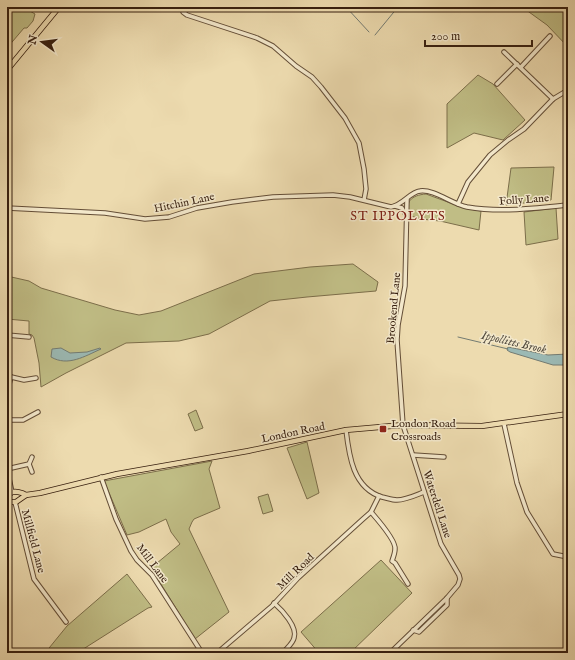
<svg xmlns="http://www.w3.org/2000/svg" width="575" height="660" viewBox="0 0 575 660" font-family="'IM FELL English',serif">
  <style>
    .green { fill: #c0bd85; stroke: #7c6e4a }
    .water { fill: #9bb9b4; stroke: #737b72 }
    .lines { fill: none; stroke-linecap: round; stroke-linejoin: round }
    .stream { stroke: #737b72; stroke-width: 1 }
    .minor-casing { stroke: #644e37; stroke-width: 5.5 }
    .major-casing { stroke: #371f0f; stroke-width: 6 }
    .minor { stroke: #f3e8cb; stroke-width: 3.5 }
    .major { stroke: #eddbaf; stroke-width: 4.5 }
    .poi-dot { fill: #8f2418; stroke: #f3e8cb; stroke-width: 1.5 }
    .labels { text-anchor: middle; stroke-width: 3; stroke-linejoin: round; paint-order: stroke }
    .street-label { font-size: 11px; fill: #371f0f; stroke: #f3e8cb }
    .poi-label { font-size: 11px; fill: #371f0f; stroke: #f3e8cb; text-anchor: start }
    .water-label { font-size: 12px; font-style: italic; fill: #554d41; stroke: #f3e8cb }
    .quarter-label { font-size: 13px; letter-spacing: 1px; fill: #7a1f14; stroke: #f3e8cb }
  </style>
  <rect width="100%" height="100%" fill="#eddbaf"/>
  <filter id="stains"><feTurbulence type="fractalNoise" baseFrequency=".005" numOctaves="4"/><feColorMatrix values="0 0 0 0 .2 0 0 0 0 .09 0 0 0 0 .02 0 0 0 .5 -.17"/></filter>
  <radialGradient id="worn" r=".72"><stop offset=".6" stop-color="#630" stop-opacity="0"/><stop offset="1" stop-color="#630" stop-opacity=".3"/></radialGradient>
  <!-- green -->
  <g class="green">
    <path d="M7,7H23L35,14L33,21L27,28H24L7,48Z"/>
    <path d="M522,7H560L568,18V47L547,25Z"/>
    <path d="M478,75L493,84L525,120L503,140L474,133L447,148V104Z"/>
    <path d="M554,167L551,200L506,205L511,168Z"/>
    <path d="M426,194L464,208L481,211L479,230L440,221L421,219L411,216C403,202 412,195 426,194Z"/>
    <path d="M556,208L558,239L526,245L524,212Z"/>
    <path d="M353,264L378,282L376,291L307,297L270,301L209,334L179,341L126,343L66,373L41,387L39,363L34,338L32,335L29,334V321L7,319V276L29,281L41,288L115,310L139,315L161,311L254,274L310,267Z"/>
    <path d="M196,410L203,428L195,431L188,414Z"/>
    <path d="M307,442L319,493L307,499L287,448Z"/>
    <path d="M212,461L209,469L220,508L194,519L192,522L189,529L229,612L195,639L151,568L180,544L171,532L166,519L139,532L127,535L104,481Z"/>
    <path d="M268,494L273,511L263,514L258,497Z"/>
    <path d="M381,560L412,593L350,653H319L301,632Z"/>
    <path d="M127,574L152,607L148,608L77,653H45L67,626Z"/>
  </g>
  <!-- water -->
  <g class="water">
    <path d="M508,347L548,355L568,354V365H553L510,352L507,350Z"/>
    <path d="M61,348L70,353L87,352L100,348L101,349C85,356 68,367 51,357L52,349Z"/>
  </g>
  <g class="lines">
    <!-- stream -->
    <g class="stream">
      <path d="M346,7L369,32"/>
      <path d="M375,35L398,7"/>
      <path d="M458,337L508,349"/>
    </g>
    <defs>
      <g id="minor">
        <path d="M183,7V12L187,15L257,38L273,46L296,66L312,77L321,87L345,118L359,143L364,169L366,189L364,200"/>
        <path d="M504,52L553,99"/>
        <path d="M521,67L550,36"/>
        <path d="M497,84L517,64"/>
        <path d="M458,204L468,182L490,155L508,140L524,129L553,99L568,90"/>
        <path d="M395,206L402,208L406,215"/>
        <path d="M7,208L105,213L145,219L169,217L197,208L232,202L273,197L333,195L350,197L391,207C403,205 410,192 420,191C434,189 452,204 467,207C502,213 533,208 568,205"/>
        <path d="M7,335L29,337"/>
        <path d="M7,376L24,380L36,378"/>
        <path d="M7,392L11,377"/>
        <path d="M7,420H23L38,412"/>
        <path d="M504,424L517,483L527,512L553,554L568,557"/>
        <path d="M346,430C349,456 353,488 382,497C387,498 392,500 397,500C406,500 416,495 424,492"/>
        <path d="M413,455L444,457"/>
        <path d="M29,464L32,472"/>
        <path d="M7,469L29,464L32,457"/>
        <path d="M7,469L12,492"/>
        <path d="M101,477L116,519L131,551L137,560L152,575L202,653"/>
        <path d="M15,502L34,579L66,622"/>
        <path d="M371,512C377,519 396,540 395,549C395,553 393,558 392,561L395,563L408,584"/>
        <path d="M274,603C282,610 298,627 294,638C293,643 287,648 283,653"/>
        <path d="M413,630L419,632L447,605V598"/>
        <path d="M217,653L272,606L298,578L363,519L371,512L379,496"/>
        <path d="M390,653L447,598L458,585L460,579L459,575L441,544L403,425L397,340L398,325L405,286L407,199"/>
      </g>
      <g id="major">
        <path d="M7,70L59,7"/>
        <path d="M7,498C8,497 9,494 11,493C14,490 23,493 26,495"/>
        <path d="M7,502H16L26,495L40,493L117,474L248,451L346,430L403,425L482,426L568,414"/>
      </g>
    </defs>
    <!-- minor casing -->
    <use href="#minor" class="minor-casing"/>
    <!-- major casing -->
    <use href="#major" class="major-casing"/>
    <!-- minor -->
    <use href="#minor" class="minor"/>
    <!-- major -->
    <use href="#major" class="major"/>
  </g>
  <!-- markers -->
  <rect class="poi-dot" x="379" y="425" width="8" height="8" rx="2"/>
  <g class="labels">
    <!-- street labels -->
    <g class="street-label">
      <text transform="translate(524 199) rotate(-4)" y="4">Folly Lane</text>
      <text transform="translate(184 202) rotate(-12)" y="4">Hitchin Lane</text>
      <text transform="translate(393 308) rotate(-85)" y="4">Brookend Lane</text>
      <text transform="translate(293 432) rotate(-12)" y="4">London Road</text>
      <text transform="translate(438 504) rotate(72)" y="4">Waterdell Lane</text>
      <text transform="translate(34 541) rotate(75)" y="4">Millfield Lane</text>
      <text transform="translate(153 563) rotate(53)" y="4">Mill Lane</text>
      <text transform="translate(295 571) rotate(-44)" y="4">Mill Road</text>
    </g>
    <!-- poi labels -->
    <g class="poi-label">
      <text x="391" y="427">London Road<tspan x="391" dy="13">Crossroads</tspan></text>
    </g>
    <!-- water labels -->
    <g class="water-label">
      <text transform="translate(514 342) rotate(13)" y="4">Ippollitts Brook</text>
    </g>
    <!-- quarter labels -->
    <g class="quarter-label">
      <text x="398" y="220">ST IPPOLYTS</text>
    </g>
  </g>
  <!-- margin -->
  <rect width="575" height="660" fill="none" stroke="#eddbaf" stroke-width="24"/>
  <rect x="8" y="8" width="559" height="644" fill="none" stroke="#371f0f" stroke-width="2"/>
  <rect x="12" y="12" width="551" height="636" fill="none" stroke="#371f0f"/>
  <!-- north arrow -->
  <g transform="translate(42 42) rotate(284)" stroke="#f3e8cb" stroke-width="3" paint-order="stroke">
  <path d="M0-3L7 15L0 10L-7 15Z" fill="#371f0f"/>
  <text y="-6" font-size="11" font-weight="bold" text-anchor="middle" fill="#371f0f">N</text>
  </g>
  <!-- scale -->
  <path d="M425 40v6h107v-6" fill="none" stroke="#371f0f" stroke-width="2"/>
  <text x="431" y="40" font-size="12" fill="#371f0f" stroke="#f3e8cb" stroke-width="3" paint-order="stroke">200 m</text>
  <rect width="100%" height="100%" filter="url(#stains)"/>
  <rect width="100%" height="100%" fill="url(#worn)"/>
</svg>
